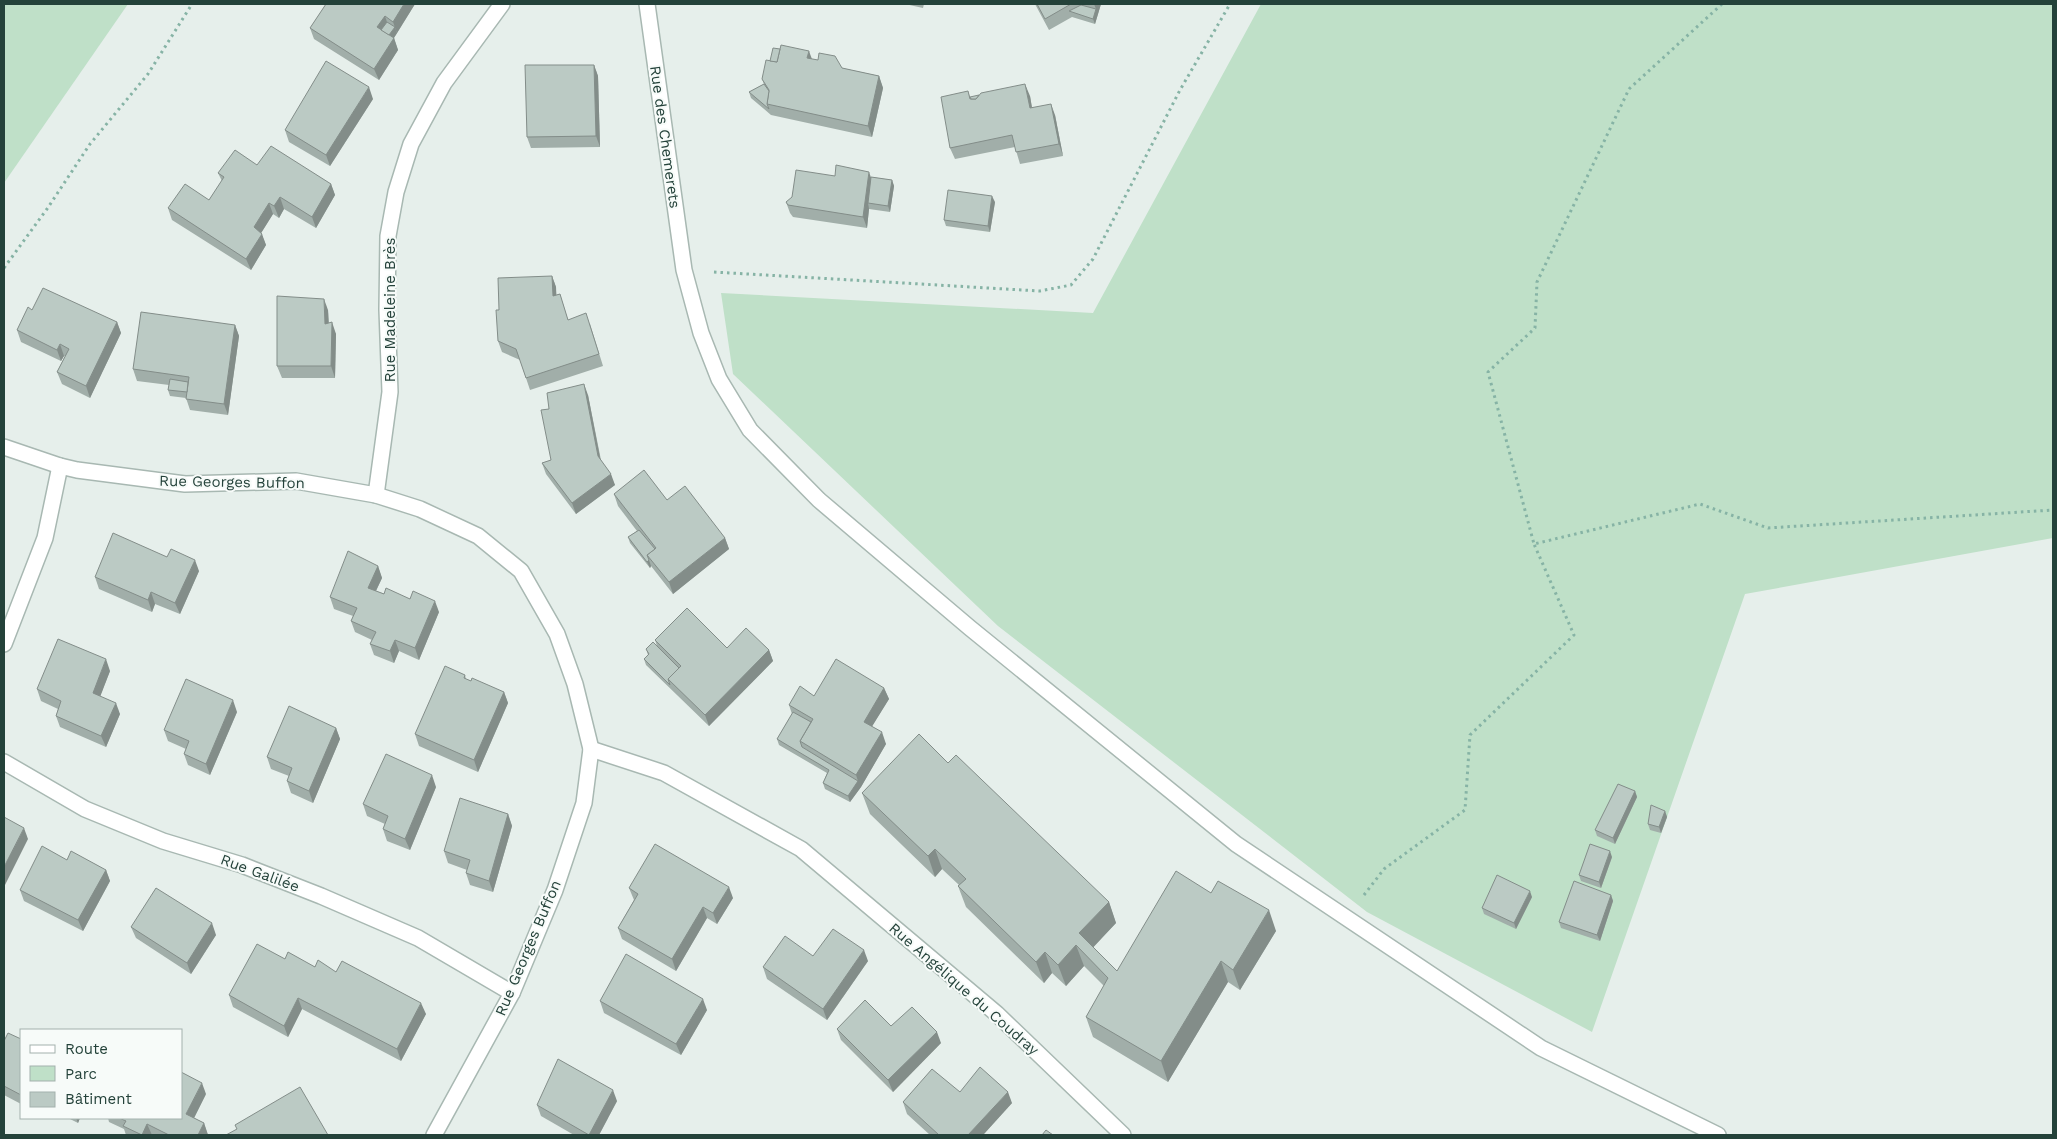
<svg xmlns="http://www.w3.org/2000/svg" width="2057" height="1139" viewBox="0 0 2057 1139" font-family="'Work Sans',sans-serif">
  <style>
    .green { fill: #bfe0c8 }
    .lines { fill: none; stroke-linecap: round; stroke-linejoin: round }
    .minor-casing { stroke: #a8b8b2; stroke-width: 18 }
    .path { stroke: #86b3a5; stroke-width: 3; stroke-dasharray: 2.5 4; stroke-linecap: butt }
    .minor { stroke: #fff; stroke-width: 15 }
    .wall { fill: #a1aea9 }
    .shaded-wall { fill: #838d89 }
    .building { fill: #bbcac4; stroke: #838d89 }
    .labels { text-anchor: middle; stroke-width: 4; stroke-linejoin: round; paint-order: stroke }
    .street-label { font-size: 15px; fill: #24423a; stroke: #f7fbf9 }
  </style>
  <rect width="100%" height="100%" fill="#e6efeb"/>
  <!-- green -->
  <g class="green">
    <path d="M4,4H128L4,183Z"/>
    <path d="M1261,4H2053V538L1745,594L1592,1032L1367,912L998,626L733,374L721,293L1093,313Z"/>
  </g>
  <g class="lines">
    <defs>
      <g id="minor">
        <path d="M647,4L684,270L701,333L719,379L750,430L819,500L970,628L1236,844L1541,1048L1718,1135"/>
        <path d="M4,447L60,466L77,470L185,484L296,481L376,495L420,509L478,536L521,571L557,634L575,684L591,749L584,803L555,890L512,993L434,1135"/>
        <path d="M376,495L390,392L387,310L388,236L396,192L411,144L444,83L502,4"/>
        <path d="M4,644L45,538L60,466"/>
        <path d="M591,749L664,773L801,849L997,1014L1123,1135"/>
        <path d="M4,762L85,809L163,841L242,865L321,896L418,938L512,993"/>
      </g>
    </defs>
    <!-- minor casing -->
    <use href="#minor" class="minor-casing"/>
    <!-- path -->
    <g class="path">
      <path d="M1722,4L1629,89L1537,282L1535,328L1488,372L1534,544L1700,504L1768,528L2053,510"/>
      <path d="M4,268L47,209L90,144L148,74L192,4"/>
      <path d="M714,272L1040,291L1071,285L1093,259L1180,90L1230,4"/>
      <path d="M1364,895L1384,869L1465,810L1470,735L1574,635L1534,544"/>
    </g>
    <!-- minor -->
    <use href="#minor" class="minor"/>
  </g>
  <!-- wall -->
  <g class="wall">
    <path d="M415,4L394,38L398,50L379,80L314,39L310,28Z"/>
    <path d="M905,4H924L923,8Z"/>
    <path d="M1035,4H1101L1095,24L1072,17L1049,30Z"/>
    <path d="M812,59L842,68L879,76L883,88L872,137L771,115L751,98L749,92L764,84L762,79L770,61Z"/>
    <path d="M594,65L598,76L600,147L531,148L527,137Z"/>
    <path d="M968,91L970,97L1030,96L1032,108L1055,115L1063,156L1020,164L1015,147L955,159L950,148Z"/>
    <path d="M373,99L330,166L289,142L285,130Z"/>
    <path d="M257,165L331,184L335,195L316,228L284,209L279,218L273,214L261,233L266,245L251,270L172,220L168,208L209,200L222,181L218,173Z"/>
    <path d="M835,176L871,177L892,180L894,186L890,212L869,209L867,228L793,217L790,213L786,202Z"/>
    <path d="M995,202L990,232L946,226L944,220Z"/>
    <path d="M552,276L556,287V295L560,294L568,320L590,324L603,366L530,390L520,360L502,352L498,341L499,310Z"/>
    <path d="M32,310L117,322L121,333L90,398L62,384L57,372L65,356H64L61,361L21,342L17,330Z"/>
    <path d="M328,310L329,323L336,334L335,378H282L277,366Z"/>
    <path d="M235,325L239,336L228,415L190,410L186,398L170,396L168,390L169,385L137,381L133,369Z"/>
    <path d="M588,395L601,460L615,485L576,514L546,474L542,463L551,460L549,409Z"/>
    <path d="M614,494L667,500L725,538L729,549L673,594L651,566L650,568L630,543L628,537L637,531L618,506Z"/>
    <path d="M378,566L382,578L376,591L439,612L419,660L399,651L394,663L374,655L370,644L372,640L355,632L351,621L353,616L334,609L330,597Z"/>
    <path d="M199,571L180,614L155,604L152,612L99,589L95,577Z"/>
    <path d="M655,640L727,648L769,650L773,661L709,726L646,665L644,659L648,655L646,649L657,646Z"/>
    <path d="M110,671L100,696L120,714L106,747L60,727L56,716L58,709L41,701L37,689Z"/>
    <path d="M465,675L466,679L471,681L504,692L508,703L478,772L419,746L415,734Z"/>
    <path d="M884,688L889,699L872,726L886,744L861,787L850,802L825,789L823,783L827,773L779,745L777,739L792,714L789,705L814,696Z"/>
    <path d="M237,712L210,775L188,765L184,754L186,749L168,741L164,730Z"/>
    <path d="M336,728L340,739L313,803L291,793L287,781L289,776L271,769L267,757Z"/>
    <path d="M948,763L1109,902L1116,923L1093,947L1117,971L1211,893L1276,931L1240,990L1228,982L1168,1082L1093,1037L1086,1017L1104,986L1084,966L1066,986L1052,973L1044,983L966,907L958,886L959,885L942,869L935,877L870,814L862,793Z"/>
    <path d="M436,787L410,850L387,841L383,829L385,824L367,816L363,804Z"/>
    <path d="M1635,791L1637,797L1615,844L1597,836L1595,830Z"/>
    <path d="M1665,811L1667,817L1661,833L1650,830L1648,824Z"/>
    <path d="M508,814L512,826L493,892L470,885L466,873L467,870L448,863L444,851Z"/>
    <path d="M1612,857L1601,888L1581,881L1579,875Z"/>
    <path d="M67,860L106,870L110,881L83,931L24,901L20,890Z"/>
    <path d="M629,888L733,898L717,924L707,918L676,971L622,939L618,928L634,900Z"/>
    <path d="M1611,895L1613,901L1600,941L1561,928L1559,922Z"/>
    <path d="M1532,897L1516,929L1484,914L1482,908Z"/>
    <path d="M131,927L216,935L191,974L136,938Z"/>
    <path d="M813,956L868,961L827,1020L767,979L763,967Z"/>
    <path d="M285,959L336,972L426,1014L401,1061L302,1009L288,1037L233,1007L229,995Z"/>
    <path d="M600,1001L707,1010L681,1055L604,1013Z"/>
    <path d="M891,1026L941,1043L893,1092L841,1040L837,1029Z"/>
    <path d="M21,1039V1104L4,1095V1041Z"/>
    <path d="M960,1092L1012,1103L983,1135H930L907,1114L903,1102Z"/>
    <path d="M206,1094L194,1118L204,1123L208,1135H126L124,1129L109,1122L108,1118H181Z"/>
    <path d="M617,1101L599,1135H574L541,1116L537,1105Z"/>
    <path d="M68,1118H80L78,1123Z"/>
  </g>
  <!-- shaded-wall -->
  <g class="shaded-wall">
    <path d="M404,4H415L397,33L393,22Z"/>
    <path d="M1094,4H1101L1095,24L1093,19L1096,9Z"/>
    <path d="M385,16L389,28L383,36L377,27Z"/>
    <path d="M395,27L397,33L390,44L387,38Z"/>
    <path d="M394,38L398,50L379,80L374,69Z"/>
    <path d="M809,51L813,62L807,58Z"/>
    <path d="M594,65L598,76L600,147L596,136Z"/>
    <path d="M879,76L883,88L872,137L868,126Z"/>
    <path d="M1025,84L1030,96L1034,120L1030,108Z"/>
    <path d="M369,87L373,99L330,166L326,155Z"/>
    <path d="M1051,104L1055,115L1063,156L1059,144Z"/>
    <path d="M869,172L873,183L868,203L869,209L867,228L863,217Z"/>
    <path d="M892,180L894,186L890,212L888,206Z"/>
    <path d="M331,184L335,195L316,228L312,217Z"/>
    <path d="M992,196L995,202L990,232L988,226Z"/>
    <path d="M280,197L284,209L279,218L274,206Z"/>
    <path d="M269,203L273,214L258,238L254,227Z"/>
    <path d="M262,234L266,245L251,270L246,259Z"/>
    <path d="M552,276L556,287L557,307L553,296Z"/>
    <path d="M324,299L328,310L329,335L325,324Z"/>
    <path d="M117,322L121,333L90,398L86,386Z"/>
    <path d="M332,322L336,334L335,378L331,366Z"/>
    <path d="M235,325L239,336L228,415L224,404Z"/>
    <path d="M60,344L64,356L61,361L57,350Z"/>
    <path d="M584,384L588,395L602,468L598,456Z"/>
    <path d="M611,474L615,485L576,514L572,503Z"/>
    <path d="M725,538L729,549L673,594L669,582Z"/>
    <path d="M195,560L199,571L180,614L175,603Z"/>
    <path d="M649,560L651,566L650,568L647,562Z"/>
    <path d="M378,566L382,578L372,599L368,588Z"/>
    <path d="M151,592L155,604L152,612L148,600Z"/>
    <path d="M435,601L439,612L419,660L415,648Z"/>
    <path d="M395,640L399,651L394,663L390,651Z"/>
    <path d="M769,650L773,661L709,726L705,715Z"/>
    <path d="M106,659L110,671L97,705L93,693Z"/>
    <path d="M884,688L889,699L868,733L864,722Z"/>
    <path d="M504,692L508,703L478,772L474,760Z"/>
    <path d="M233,700L237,712L210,775L206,764Z"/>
    <path d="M116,703L120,714L106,747L101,736Z"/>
    <path d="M336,728L340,739L313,803L309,791Z"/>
    <path d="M882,732L886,744L861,787L850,802L848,796L858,781L856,775Z"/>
    <path d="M432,775L436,787L410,850L405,839Z"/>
    <path d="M1635,791L1637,797L1615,844L1613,838Z"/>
    <path d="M1665,811L1667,817L1661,833L1659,827Z"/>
    <path d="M508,814L512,826L493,892L489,881Z"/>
    <path d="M24,828L28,839L4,887V867Z"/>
    <path d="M935,849L942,869L935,877L928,856Z"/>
    <path d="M1610,851L1612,857L1601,888L1599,882Z"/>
    <path d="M106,870L110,881L83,931L78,920Z"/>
    <path d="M729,887L733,898L717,924L713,913Z"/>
    <path d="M1530,891L1532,897L1516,929L1514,923Z"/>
    <path d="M1611,895L1613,901L1600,941L1597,935Z"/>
    <path d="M1109,902L1116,923L1087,954L1079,933Z"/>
    <path d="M703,907L707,918L676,971L672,959Z"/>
    <path d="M1269,910L1276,931L1240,990L1233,970Z"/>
    <path d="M212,923L216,935L191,974L187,963Z"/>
    <path d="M1076,945L1084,966L1066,986L1058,965Z"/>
    <path d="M864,950L868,961L827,1020L823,1009Z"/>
    <path d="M1045,952L1052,973L1044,983L1036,962Z"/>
    <path d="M1221,961L1228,982L1168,1082L1161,1061Z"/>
    <path d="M298,998L302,1009L288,1037L284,1026Z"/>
    <path d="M703,999L707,1010L681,1055L676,1044Z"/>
    <path d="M421,1003L426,1014L401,1061L397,1049Z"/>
    <path d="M937,1032L941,1043L893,1092L888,1080Z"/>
    <path d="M202,1083L206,1094L190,1126L186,1114Z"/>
    <path d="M613,1090L617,1101L599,1135H589Z"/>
    <path d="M1008,1092L1012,1103L983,1135H968Z"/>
    <path d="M76,1118H80L78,1123Z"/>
    <path d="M204,1123L208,1135H198Z"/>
    <path d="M147,1124L152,1135H142Z"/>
  </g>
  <!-- building -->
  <g class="building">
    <path d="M326,4H404L393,22L385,16L377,27L394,38L374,69L310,28Z"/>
    <path d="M1037,4H1071L1045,19Z"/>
    <path d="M1081,5L1096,9L1093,19L1069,11Z"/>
    <path d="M387,22L395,27L389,35L381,30Z"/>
    <path d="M781,45L809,51L807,58L818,60L819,53L835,56L842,68L879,76L868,126L767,104L769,90L762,79L766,60L777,62Z"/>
    <path d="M773,48L780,49L777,62L770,61Z"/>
    <path d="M326,61L369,87L326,155L285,130Z"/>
    <path d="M525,65H594L596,136L527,137Z"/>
    <path d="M764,84L769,91L767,104L769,109L749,92Z"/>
    <path d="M1025,84L1030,108L1051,104L1059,144L1016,152L1012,135L950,148L941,97L968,91L970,99H976L981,93Z"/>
    <path d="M979,95L976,99H971L970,97Z"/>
    <path d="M271,146L331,184L312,217L280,197L274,206L269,203L254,227L262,234L246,259L168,208L185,184L209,200L224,177L218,173L235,150L257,165Z"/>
    <path d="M836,165L869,172L863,217L788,205L786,202L792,197L796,170L835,176Z"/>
    <path d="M871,177L892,180L888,206L868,203Z"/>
    <path d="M948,190L992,196L988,226L944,220Z"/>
    <path d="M552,276L553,296L560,294L568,320L586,313L599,354L526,378L516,349L498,341L496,310H499L498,278Z"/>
    <path d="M43,288L117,322L86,386L57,372L69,349L60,344L57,350L17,330L28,307L32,310Z"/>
    <path d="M277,296L324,299L325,324L332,322L331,366H277Z"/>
    <path d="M141,312L235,325L224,404L186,399L189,377L133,369Z"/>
    <path d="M170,379L188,382L187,392L168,390Z"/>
    <path d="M584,384L598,456L611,474L572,503L542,463L551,460L541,410L549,409L547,393Z"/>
    <path d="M644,470L667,500L685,486L725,538L669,582L647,555L656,548L614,494Z"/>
    <path d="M639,530L655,549L647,555L649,560L647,562L628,537Z"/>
    <path d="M113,533L167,557L171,549L195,560L175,603L151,592L148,600L95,577Z"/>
    <path d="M348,551L378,566L368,588L384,594L386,588L410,599L413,591L435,601L415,648L395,640L390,651L370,644L376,632L351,621L357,608L330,597Z"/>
    <path d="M687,608L727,648L746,628L769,650L705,715L668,679L681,666L655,640Z"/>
    <path d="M58,639L106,659L93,693L116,703L101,736L56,716L61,701L37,689Z"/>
    <path d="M653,642L679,668L668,679L670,685L644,659L649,654L646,649Z"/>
    <path d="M836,659L884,688L864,722L882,732L856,775L800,741L813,719L789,705L800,686L814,696Z"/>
    <path d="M445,666L465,675L464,678L471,681L472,678L504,692L474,760L415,734Z"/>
    <path d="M186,679L233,700L206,764L184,754L189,741L164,730Z"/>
    <path d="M289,706L336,728L309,791L287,781L292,768L267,757Z"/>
    <path d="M793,712L811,722L800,741L802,747L858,781L848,796L823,783L829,770L777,739Z"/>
    <path d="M919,734L948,763L956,755L1109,902L1079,933L1117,971L1176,871L1211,893L1218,881L1269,910L1233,970L1221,961L1161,1061L1086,1017L1108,978L1076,945L1058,965L1045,952L1036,962L958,886L966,879L935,849L928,856L862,793Z"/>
    <path d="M386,754L432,775L405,839L383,829L388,816L363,804Z"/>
    <path d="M1618,784L1635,791L1613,838L1595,830Z"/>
    <path d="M460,798L508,814L489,881L466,873L470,860L444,851Z"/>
    <path d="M1651,805L1665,811L1659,827L1648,824Z"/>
    <path d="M4,817L24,828L4,867Z"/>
    <path d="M655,844L729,887L713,913L703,907L672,959L618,928L638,894L629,888Z"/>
    <path d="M1590,844L1610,851L1599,882L1579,875Z"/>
    <path d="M42,846L67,860L71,851L106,870L78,920L20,890Z"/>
    <path d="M1497,875L1530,891L1514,923L1482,908Z"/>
    <path d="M1574,881L1611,895L1597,935L1559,922Z"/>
    <path d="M156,888L212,923L187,963L131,927Z"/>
    <path d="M833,929L864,950L823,1009L763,967L785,936L813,956Z"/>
    <path d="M257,944L285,959L288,952L315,967L318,960L336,972L342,961L421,1003L397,1049L298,998L284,1026L229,995Z"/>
    <path d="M626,954L703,999L676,1044L600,1001Z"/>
    <path d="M865,1000L891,1026L912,1007L937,1032L888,1080L837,1029Z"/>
    <path d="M8,1033L21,1039V1095L4,1086V1041Z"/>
    <path d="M558,1059L613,1090L589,1135L537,1105Z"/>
    <path d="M980,1067L1008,1092L968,1135H939L903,1102L932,1069L960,1092Z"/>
    <path d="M181,1072L202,1083L186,1114L204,1123L198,1135H169L147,1124L142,1135L123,1126L126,1121L119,1118H181Z"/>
    <path d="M300,1087L328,1135H226L237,1129L235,1125Z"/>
    <path d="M1046,1130L1053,1135H1042Z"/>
  </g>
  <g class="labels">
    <!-- street labels -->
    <g class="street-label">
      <text transform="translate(665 137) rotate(82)" y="5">Rue des Chemerets</text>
      <text transform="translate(390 310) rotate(-90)" y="5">Rue Madeleine Brès</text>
      <text transform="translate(232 482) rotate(1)" y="5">Rue Georges Buffon</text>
      <text transform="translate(260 873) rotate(20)" y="5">Rue Galilée</text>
      <text transform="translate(528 948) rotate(-67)" y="5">Rue Georges Buffon</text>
      <text transform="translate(964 989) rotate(41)" y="5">Rue Angélique du Coudray</text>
    </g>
  </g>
  <!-- border -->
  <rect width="2057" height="1139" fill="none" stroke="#24423a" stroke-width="10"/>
  <!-- legend -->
  <rect x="20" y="1029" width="162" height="90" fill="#f7fbf9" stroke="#a3b1ad"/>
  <rect x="30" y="1045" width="25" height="8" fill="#ffffff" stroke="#a3b1ad"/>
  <text x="65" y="1054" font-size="15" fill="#24423a">Route</text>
  <rect x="30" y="1066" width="25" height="15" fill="#bfe0c8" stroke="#a3b1ad"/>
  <text x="65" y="1079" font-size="15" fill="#24423a">Parc</text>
  <rect x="30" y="1092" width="25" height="15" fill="#bbcac4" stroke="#a3b1ad"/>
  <text x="65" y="1104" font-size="15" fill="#24423a">Bâtiment</text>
</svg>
